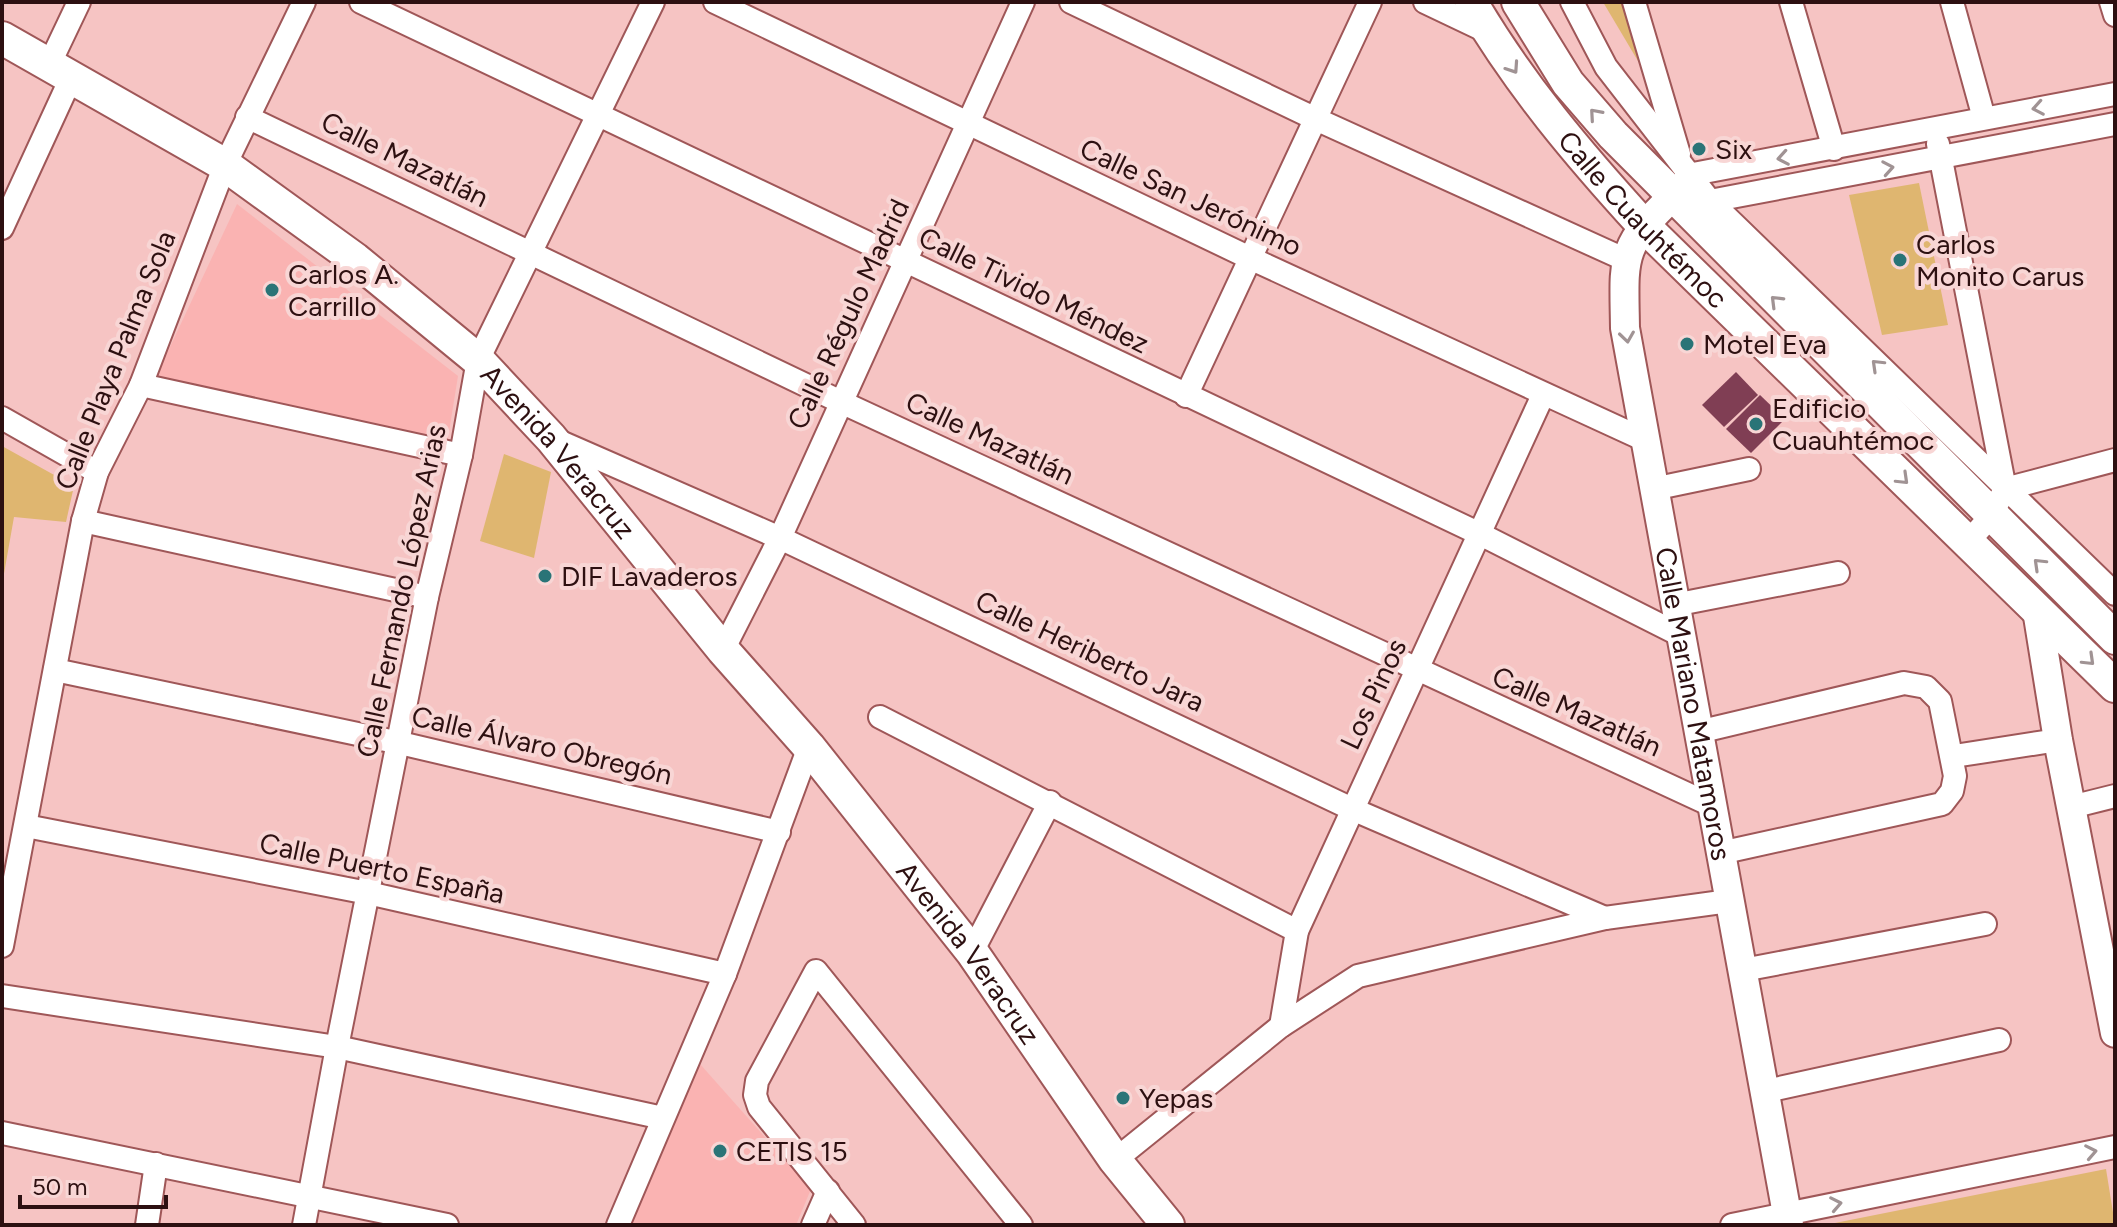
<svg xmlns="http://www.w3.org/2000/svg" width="2117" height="1227" viewBox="0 0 2117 1227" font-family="Figtree,sans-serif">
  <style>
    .built { fill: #fab3b2 }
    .green { fill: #dfb670 }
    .building { fill: #803e54 }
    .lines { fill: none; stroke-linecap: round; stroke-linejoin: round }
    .minor-casing { stroke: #9f5758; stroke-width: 26 }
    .tertiary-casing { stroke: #9f5758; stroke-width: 32 }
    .secondary-casing { stroke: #9f5758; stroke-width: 36 }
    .minor { stroke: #fff; stroke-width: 22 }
    .tertiary { stroke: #fff; stroke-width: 28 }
    .secondary { stroke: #fff; stroke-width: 32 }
    .oneway { stroke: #a09394 }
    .poi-dot { fill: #2a7477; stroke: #f8d6d5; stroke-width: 3 }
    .labels { text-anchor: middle; stroke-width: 8; stroke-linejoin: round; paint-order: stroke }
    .poi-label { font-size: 28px; fill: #2d1011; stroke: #f8d6d5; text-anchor: start }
    .street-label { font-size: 28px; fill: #2d1011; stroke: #f8d6d5 }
  </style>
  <rect width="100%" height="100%" fill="#f6c4c3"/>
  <!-- built -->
  <g class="built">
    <path d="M237,204L458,376L447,444L155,379Z"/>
    <path d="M700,1064L811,1189L796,1225H630Z"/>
  </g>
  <!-- green -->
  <g class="green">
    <path d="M1603,2H1630L1654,88Z"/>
    <path d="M1919,183L1948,325L1882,335L1849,195Z"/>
    <path d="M2,446L74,486L66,522L14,517L2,585Z"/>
    <path d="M504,454L551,472L534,558L480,541Z"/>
    <path d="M2106,1169L2115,1225H1825Z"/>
  </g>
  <!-- building -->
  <g class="building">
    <path d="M1736,372L1758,395L1724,427L1702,405Z"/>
    <path d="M1760,395L1785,419L1751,453L1726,429Z"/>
  </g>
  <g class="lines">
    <defs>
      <g id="minor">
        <path d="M361,2L1480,534L1680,635"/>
        <path d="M715,2L1252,259L1645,440"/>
        <path d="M1071,2L1318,120L1624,259"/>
        <path d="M1425,2L1488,32"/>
        <path d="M1572,2L1606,67L1710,201L2115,594"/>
        <path d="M1634,2L1679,154"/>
        <path d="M1791,2L1834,149"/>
        <path d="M1952,2L1984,118"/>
        <path d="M2111,2L2115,15"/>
        <path d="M49,65L79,2"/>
        <path d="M2115,94L1688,175L1673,196L1710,201L2115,124"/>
        <path d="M247,117L841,402L1711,805"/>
        <path d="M1938,144L2005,489"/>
        <path d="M2,228L71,78"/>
        <path d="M141,385L461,455"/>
        <path d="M1186,396L1370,2"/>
        <path d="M2,418L97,472"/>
        <path d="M556,440L780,538L1352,809L1605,918"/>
        <path d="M1653,489L1749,469"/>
        <path d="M83,521L427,597"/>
        <path d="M1968,542L1991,516L2005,489L2115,460"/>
        <path d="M1674,605L1838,573"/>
        <path d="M723,650L780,538L1023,2"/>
        <path d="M55,670L400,743L779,832"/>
        <path d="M880,717L1297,931"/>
        <path d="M1698,732L1904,683L1926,687L1940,701L1955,776L1952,791L1942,804L1720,853"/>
        <path d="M1954,756L2058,740"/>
        <path d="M2071,807L2115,796"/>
        <path d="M26,826L368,893L725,974"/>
        <path d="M2,946L83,521L97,472L141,385L225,165L304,2"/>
        <path d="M972,952L1050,802"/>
        <path d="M1743,970L1985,924"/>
        <path d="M2,996L337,1047L663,1118"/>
        <path d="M1281,1026L1297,931L1543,395"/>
        <path d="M1766,1091L1999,1040"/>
        <path d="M2,1133L447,1225"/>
        <path d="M1115,1160L1281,1026L1358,976L1605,918L1729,901"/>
        <path d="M147,1225L156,1164"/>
        <path d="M304,1225L337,1047L427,597L461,455L478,360L653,2"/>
        <path d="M618,1225L725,974L809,747"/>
        <path d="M813,1225L828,1191"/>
        <path d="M854,1225L759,1107L755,1095L757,1081L816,971L1021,1225"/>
        <path d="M1732,1225L2115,1147"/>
      </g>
      <g id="tertiary">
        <path id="s1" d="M1673,196C1619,248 1624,257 1625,328L1789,1225"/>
        <path d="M2037,610L2058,740L2115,1033"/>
      </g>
      <g id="secondary">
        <path id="s2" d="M1471,2C1519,84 1579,155 1643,225L2115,686"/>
        <path d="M1518,2L1568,83L1613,135L2115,638"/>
        <path id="s3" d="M2,38L225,165L355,259L478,360L551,438L723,650L809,747L972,952L1115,1160L1168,1225"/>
      </g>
    </defs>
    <!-- minor casing -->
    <use href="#minor" class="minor-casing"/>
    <!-- tertiary casing -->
    <use href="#tertiary" class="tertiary-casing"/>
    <!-- secondary casing -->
    <use href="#secondary" class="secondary-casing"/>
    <!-- minor -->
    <use href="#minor" class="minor"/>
    <!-- tertiary -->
    <use href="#tertiary" class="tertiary"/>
    <!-- secondary -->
    <use href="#secondary" class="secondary"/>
  </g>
  <!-- one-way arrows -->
  <defs><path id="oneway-chevron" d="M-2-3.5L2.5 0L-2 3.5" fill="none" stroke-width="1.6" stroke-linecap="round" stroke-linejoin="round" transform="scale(2)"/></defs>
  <g class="oneway">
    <use href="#oneway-chevron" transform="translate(1513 68) rotate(56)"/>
    <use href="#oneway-chevron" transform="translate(2038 108) rotate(170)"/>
    <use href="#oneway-chevron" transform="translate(1595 114) rotate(-131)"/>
    <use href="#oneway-chevron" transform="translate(1783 158) rotate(170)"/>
    <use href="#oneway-chevron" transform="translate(1888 168) rotate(-10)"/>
    <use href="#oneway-chevron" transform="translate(1776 301) rotate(-135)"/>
    <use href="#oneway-chevron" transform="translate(1627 337) rotate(82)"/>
    <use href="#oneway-chevron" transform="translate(1877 365) rotate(-136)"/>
    <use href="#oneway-chevron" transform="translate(1903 479) rotate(44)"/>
    <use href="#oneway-chevron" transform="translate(2039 564) rotate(-136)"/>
    <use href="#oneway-chevron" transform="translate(2089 660) rotate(44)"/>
    <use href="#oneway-chevron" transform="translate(2091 1152) rotate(-11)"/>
    <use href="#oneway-chevron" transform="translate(1836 1204) rotate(-11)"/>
  </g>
  <!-- markers -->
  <g class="poi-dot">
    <circle cx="1699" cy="149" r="8"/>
    <circle cx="1900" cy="260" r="8"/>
    <circle cx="272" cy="290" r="8"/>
    <circle cx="1687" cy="344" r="8"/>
    <circle cx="1756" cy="424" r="8"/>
    <circle cx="545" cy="576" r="8"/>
    <circle cx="1123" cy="1098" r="8"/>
    <circle cx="720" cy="1151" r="8"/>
  </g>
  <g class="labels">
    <!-- poi labels -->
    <g class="poi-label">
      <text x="1715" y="159">Six</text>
      <text x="1916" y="254">Carlos<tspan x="1916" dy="32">Monito Carus</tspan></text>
      <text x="288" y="284">Carlos A.<tspan x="288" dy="32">Carrillo</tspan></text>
      <text x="1703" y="354">Motel Eva</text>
      <text x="1772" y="418">Edificio<tspan x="1772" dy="32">Cuauhtémoc</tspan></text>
      <text x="561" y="586">DIF Lavaderos</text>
      <text x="1139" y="1108">Yepas</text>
      <text x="736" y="1161">CETIS 15</text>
    </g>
    <!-- street labels -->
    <g class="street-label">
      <text transform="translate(405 159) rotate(26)" y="10">Calle Mazatlán</text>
      <text transform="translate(1191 197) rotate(25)" y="10">Calle San Jerónimo</text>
      <text dy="10" stroke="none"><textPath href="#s2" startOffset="278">Calle Cuauhtémoc</textPath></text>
      <text transform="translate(1034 290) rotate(26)" y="10">Calle Tivido Méndez</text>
      <text transform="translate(848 314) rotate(-65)" y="10">Calle Régulo Madrid</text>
      <text transform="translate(115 360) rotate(-68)" y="10">Calle Playa Palma Sola</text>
      <text transform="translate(990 438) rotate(25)" y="10">Calle Mazatlán</text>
      <text dy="10" stroke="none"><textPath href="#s3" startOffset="698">Avenida Veracruz</textPath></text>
      <text transform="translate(401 591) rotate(-78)" y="10">Calle Fernando López Arias</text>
      <text transform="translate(1090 651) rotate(25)" y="10">Calle Heriberto Jara</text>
      <text transform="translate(1373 694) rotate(-65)" y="10">Los Pinos</text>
      <text dy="10" stroke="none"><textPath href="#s1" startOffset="530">Calle Mariano Matamoros</textPath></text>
      <text transform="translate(1577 711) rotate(24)" y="10">Calle Mazatlán</text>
      <text transform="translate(542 745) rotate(13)" y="10">Calle Álvaro Obregón</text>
      <text transform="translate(382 868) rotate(12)" y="10">Calle Puerto España</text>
      <text dy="10" stroke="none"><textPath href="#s3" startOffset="1346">Avenida Veracruz</textPath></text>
    </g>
  </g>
  <!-- border -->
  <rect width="2117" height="1227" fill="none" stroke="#2d1011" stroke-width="8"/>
  <!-- scale -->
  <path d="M20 1195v12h146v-12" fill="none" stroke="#2d1011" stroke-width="4"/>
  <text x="32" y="1195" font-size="24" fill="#2d1011" stroke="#f8d6d5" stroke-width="6" paint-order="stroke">50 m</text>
</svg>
